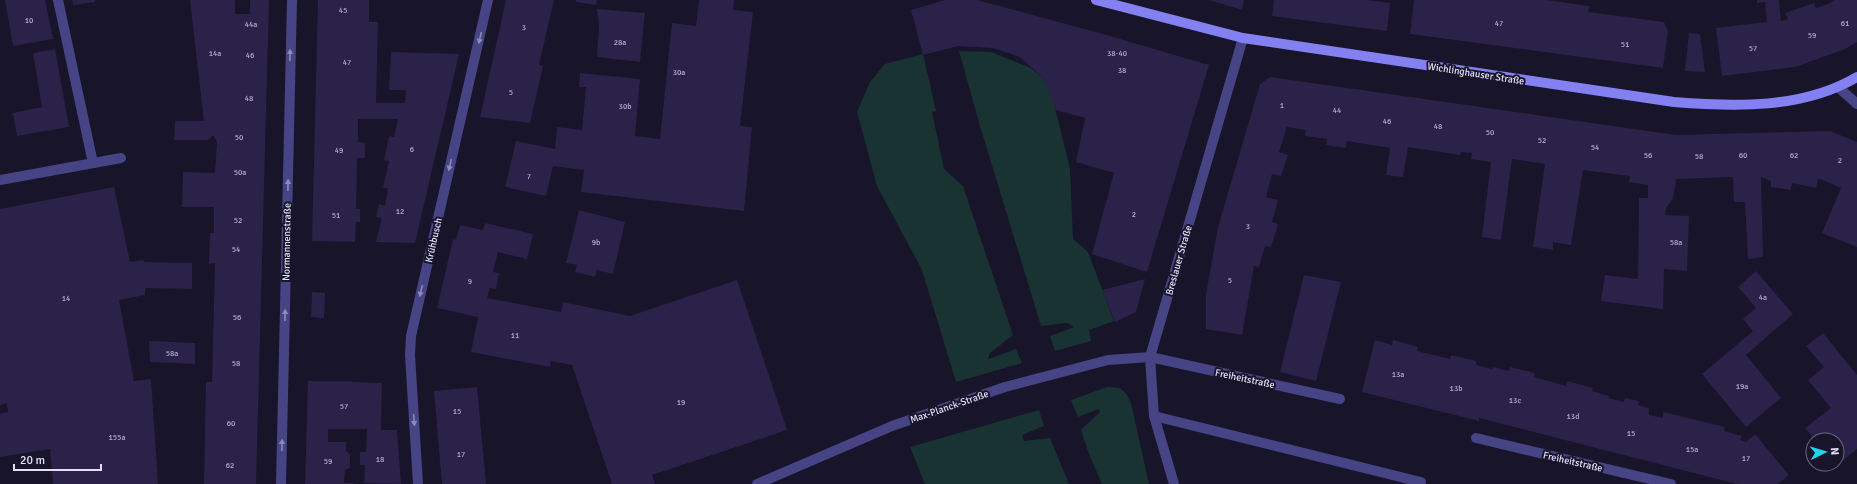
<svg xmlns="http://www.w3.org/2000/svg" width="1857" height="484" viewBox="0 0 1857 484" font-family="Signika,sans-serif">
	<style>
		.green { fill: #183332 }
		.building { fill: #2a2249 }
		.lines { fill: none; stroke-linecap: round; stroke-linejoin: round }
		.lane { stroke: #464484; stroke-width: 10 }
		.street { stroke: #464484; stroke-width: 10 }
		.secondary { stroke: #8381f2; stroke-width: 10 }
		.oneway { fill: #8d8aba }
		.labels { text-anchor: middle; stroke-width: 4; stroke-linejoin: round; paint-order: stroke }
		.number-label { font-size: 8px; fill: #b5b0cf }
		.street-label { font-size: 10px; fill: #e3e0fc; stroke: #18142a }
	</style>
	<rect width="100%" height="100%" fill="#18142a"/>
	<g class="green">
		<path d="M959,51l32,1 40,16 13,11 9,20 17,70 3,70 15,13 26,69 -25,9 2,11 -36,10 -5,-15 24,-9 -7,-4 -26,3 -61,-200z"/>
		<path d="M923,54l13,57 -4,1 12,57 19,17 50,149 -23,18 -2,6 28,-10 6,14 -66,19 -34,-112 -45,-84 -20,-74 13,-30 15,-18z"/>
		<path d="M1107,387c16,0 18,3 24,16l18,81h-47l-13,-30 -8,-24 19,-18 -1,-3 -21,8 -7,-17z"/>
		<path d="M1039,410l5,16 -22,9 2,6 26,-3 19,46h-144l-15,-37z"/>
	</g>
	<g class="building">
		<path d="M5,0h40l8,39 -40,7z"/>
		<path d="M72,0h23v2l-22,3z"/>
		<path d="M190,0h45v14h15v-14h19l-13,484h-52l2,-102h6l3,-119 -6,1 1,-31h4v-26h-32l1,-35 32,1 2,-31 -4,-7 -5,5h-34l1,-19h29z"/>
		<path d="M318,0h51v22h9l-2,81h29l1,-13h-17l2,-38 68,2 -44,189 -39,-1 6,-24 -6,-1 3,-13 6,2 3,-18h-5l6,-27 -5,-1 5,-24 5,1 4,-18h-40v23l7,1v15h-8l-1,51h4v13h-4l-1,20 -43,-1z"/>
		<path d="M506,0h48l-15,65 4,1 -13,57 -50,-6z"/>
		<path d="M576,0h21l-1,5 -20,-3z"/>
		<path d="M699,0h35l-1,10 20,2 -13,114 12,1 -8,84 -163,-19 3,-22 -31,-4 -7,30 -41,-9 11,-46 39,8 2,-22 25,3 4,-43h-7l1,-14 60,6 -5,57 25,3 12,-116 24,3z"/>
		<path d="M945,0h32l126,34 106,31 -62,207 -55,-18 22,-81 -38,-11 9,-44 -29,-8 -12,-31 -24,-22 -27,-9 -35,-2 -35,9 -12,-45z"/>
		<path d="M1209,0h35l-2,10z"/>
		<path d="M1274,0h93l23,3 -3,28 -115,-15z"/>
		<path d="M1414,0h133l42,6 -1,6 76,10 4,9 -5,37 -253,-34z"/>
		<path d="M1757,0h22l2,21 7,-2 -3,-6 29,-10 2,5 10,-3 8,-5h23v42l-12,7 -50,18 -73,9 -6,-48 51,-6 -2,-20 -8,1z"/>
		<path d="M597,9l48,4 -5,49 -43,-5 2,-31z"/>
		<path d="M1689,33l11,1 5,38 -20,-1z"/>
		<path d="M55,49l14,78 -52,9 -4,-23 29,-6 -9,-54z"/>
		<path d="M1270,77l406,58 154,-4 27,11v105l-35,-14 19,-45 -23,-10 -2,10 -24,-5 -1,7 -20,-3v-6l-10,-4 2,80 -15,2 -3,-57h-11l-1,-25 -57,2 -3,20 -7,9 -1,7 24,1 -2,55 -23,-2 -1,40 -62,-8 4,-26 33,4 1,-81h9v-13l-19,-3 1,-6 -47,-6 -12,75 -18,-3v8l-20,-3 12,-83 -33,-5 -11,81 -19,-3 9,-75 -20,-3 1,-6 -11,-1 -1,3 -52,-8 -5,30 -17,-2 4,-27 -43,-7 -1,7 -20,-3 1,-6 -22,-3 1,-6 -19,-3 -8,25 9,3 -7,21 -9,-2 -6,23 12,3 -6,22 6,2 -7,23 -6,-1 -6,21 -5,-1 -12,69 -36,-6v-35l12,-67 42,-143z"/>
		<path d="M114,187l16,75 13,-2 1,2 48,1v26l-47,-1v7l-26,5 15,81 17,-2 7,105h-105l-3,-35 -50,8v-43l8,-2 -1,-9 -7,2v-196z"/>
		<path d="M579,210l46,12 -12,52 -16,-4 -2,7 -20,-5 2,-7 -11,-2z"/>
		<path d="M485,223l48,11 -6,25 -29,-7 -5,20 6,1 -3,16 -6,-1 -3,10 74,14 2,-10 67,14 107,-36 50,150 -135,45 3,9h-43l-40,-119 -21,-4 -1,6 -79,-15 7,-35 -41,-9 16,-69 3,1 4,-15 23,5z"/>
		<path d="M1756,271l37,43 -47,41 35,43 -35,29 -44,-53 51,-43 -10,-12 13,-11 -18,-21z"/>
		<path d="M1304,275l37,7 -25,99 -36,-9z"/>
		<path d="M1145,279l-9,33 -21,10 -13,-32z"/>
		<path d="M312,292l13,1 -1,25 -13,-1z"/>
		<path d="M1823,333l34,42v74l-21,17 -2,-2h3v-24h-22l-10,-12 26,-20 -23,-28 16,-13 -18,-21z"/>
		<path d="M1375,340l17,5 1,-5 25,7 -1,4 33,8 1,-4 25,6v4l16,4 1,-2 16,4 1,-4 25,6 -1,4 32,9 1,-5 26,7 -1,3 17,5 -1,2 16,4 1,-4 14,3 -1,4 11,3v7l14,3v-6l62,15 -1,4 18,5 -2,4 6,2 9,-8 34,41 -11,9h-41l-258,-66v3l-117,-29z"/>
		<path d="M149,341l46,2v21l-45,-2z"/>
		<path d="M308,381h44v1l30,1 -1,47h16l4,54 -37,-1 1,-18h-5v-13h6l1,-23h-39v13h18v9l2,1 2,3v13l-5,2 -1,13h9v1h-48z"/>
		<path d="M477,387l9,97h-44l-8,-93z"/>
	</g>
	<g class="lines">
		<g class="lane">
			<path d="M58,0l35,163"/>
			<path d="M0,180l121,-22"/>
			<path d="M1154,416l267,66"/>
		</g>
		<g class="street">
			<path d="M1839,88l18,16"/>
			<path d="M1476,438l195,46"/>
			<path d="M281,484l11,-484"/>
			<path d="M418,484l-8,-129 1,-19 77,-336"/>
			<path d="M757,484l135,-58 113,-39 103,-27 42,-3 190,42"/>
			<path d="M1174,484l-20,-68 -4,-59 93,-319"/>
		</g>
		<path class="secondary" d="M1096,0l147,38 431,64c61,5 129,7 183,-25"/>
	</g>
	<defs><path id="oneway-solid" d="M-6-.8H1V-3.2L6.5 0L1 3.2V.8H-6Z"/></defs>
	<g class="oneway">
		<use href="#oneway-solid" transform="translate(480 38) rotate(103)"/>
		<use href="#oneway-solid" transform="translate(290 55) rotate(-89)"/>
		<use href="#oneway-solid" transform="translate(450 165) rotate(103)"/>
		<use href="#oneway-solid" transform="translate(288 185) rotate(-89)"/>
		<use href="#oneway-solid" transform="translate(421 291) rotate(103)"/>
		<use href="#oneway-solid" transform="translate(285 315) rotate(-89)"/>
		<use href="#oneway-solid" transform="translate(414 420) rotate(86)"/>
		<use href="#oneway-solid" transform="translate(282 445) rotate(-89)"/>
	</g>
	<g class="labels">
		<g class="number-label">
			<text x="343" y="13">45</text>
			<text x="29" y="23">10</text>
			<text x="1499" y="26">47</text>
			<text x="1845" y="26">61</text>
			<text x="251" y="27">44a</text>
			<text x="524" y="30">3</text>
			<text x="1812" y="38">59</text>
			<text x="620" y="45">28a</text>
			<text x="1625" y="47">51</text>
			<text x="1753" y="51">57</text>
			<text x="215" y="56">14a</text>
			<text x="1117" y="56">38-40</text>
			<text x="250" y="58">46</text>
			<text x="347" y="65">47</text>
			<text x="1122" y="73">38</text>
			<text x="679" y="75">30a</text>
			<text x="511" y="95">5</text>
			<text x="249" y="101">48</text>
			<text x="1282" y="108">1</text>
			<text x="625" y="109">30b</text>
			<text x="1337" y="113">44</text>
			<text x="1387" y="124">46</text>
			<text x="1438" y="129">48</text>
			<text x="1490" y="135">50</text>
			<text x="239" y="140">50</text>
			<text x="1542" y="143">52</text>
			<text x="1595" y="150">54</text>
			<text x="412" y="152">6</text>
			<text x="339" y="153">49</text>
			<text x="1648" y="158">56</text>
			<text x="1743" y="158">60</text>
			<text x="1794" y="158">62</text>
			<text x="1699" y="159">58</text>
			<text x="1840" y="163">2</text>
			<text x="240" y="175">50a</text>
			<text x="529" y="179">7</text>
			<text x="400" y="214">12</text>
			<text x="1134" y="217">2</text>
			<text x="336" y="218">51</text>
			<text x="238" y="223">52</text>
			<text x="1248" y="229">3</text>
			<text x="596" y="245">9b</text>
			<text x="1676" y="245">58a</text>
			<text x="236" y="252">54</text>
			<text x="1230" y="283">5</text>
			<text x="470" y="284">9</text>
			<text x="1763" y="300">4a</text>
			<text x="66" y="301">14</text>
			<text x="237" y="320">56</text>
			<text x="515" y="338">11</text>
			<text x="172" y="356">58a</text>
			<text x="236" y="366">58</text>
			<text x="1398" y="377">13a</text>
			<text x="1742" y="389">19a</text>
			<text x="1456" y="391">13b</text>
			<text x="1515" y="403">13c</text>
			<text x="681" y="405">19</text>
			<text x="344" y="409">57</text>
			<text x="457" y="414">15</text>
			<text x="1573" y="419">13d</text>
			<text x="231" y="426">60</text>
			<text x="1631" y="436">15</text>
			<text x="117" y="440">155a</text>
			<text x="1692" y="452">15a</text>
			<text x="461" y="457">17</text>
			<text x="1746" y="461">17</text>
			<text x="380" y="462">18</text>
			<text x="328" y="464">59</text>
			<text x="230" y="468">62</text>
		</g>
		<g class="street-label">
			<text transform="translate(1476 73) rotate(9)" y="4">Wichlinghauser Straße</text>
			<text transform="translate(433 240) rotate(-77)" y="4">Krühbusch</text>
			<text transform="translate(286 242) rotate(-89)" y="4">Normannenstraße</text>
			<text transform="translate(1178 260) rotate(-74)" y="4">Breslauer Straße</text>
			<text transform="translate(1245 378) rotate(12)" y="4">Freiheitstraße</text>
			<text transform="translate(949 406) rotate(-19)" y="4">Max-Planck-Straße</text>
			<text transform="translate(1573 461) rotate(13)" y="4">Freiheitstraße</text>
		</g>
	</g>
	<g transform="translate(1825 452) rotate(85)"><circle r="19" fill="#18142a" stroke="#69667e"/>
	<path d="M0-3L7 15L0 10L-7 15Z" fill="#20d4e7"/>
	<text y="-6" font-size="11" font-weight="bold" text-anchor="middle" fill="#e3e0fc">N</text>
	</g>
	<path d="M14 464v6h87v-6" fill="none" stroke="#e3e0fc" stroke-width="2"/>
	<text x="20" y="464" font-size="12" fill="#e3e0fc" stroke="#18142a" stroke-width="3" paint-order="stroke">20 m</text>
</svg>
